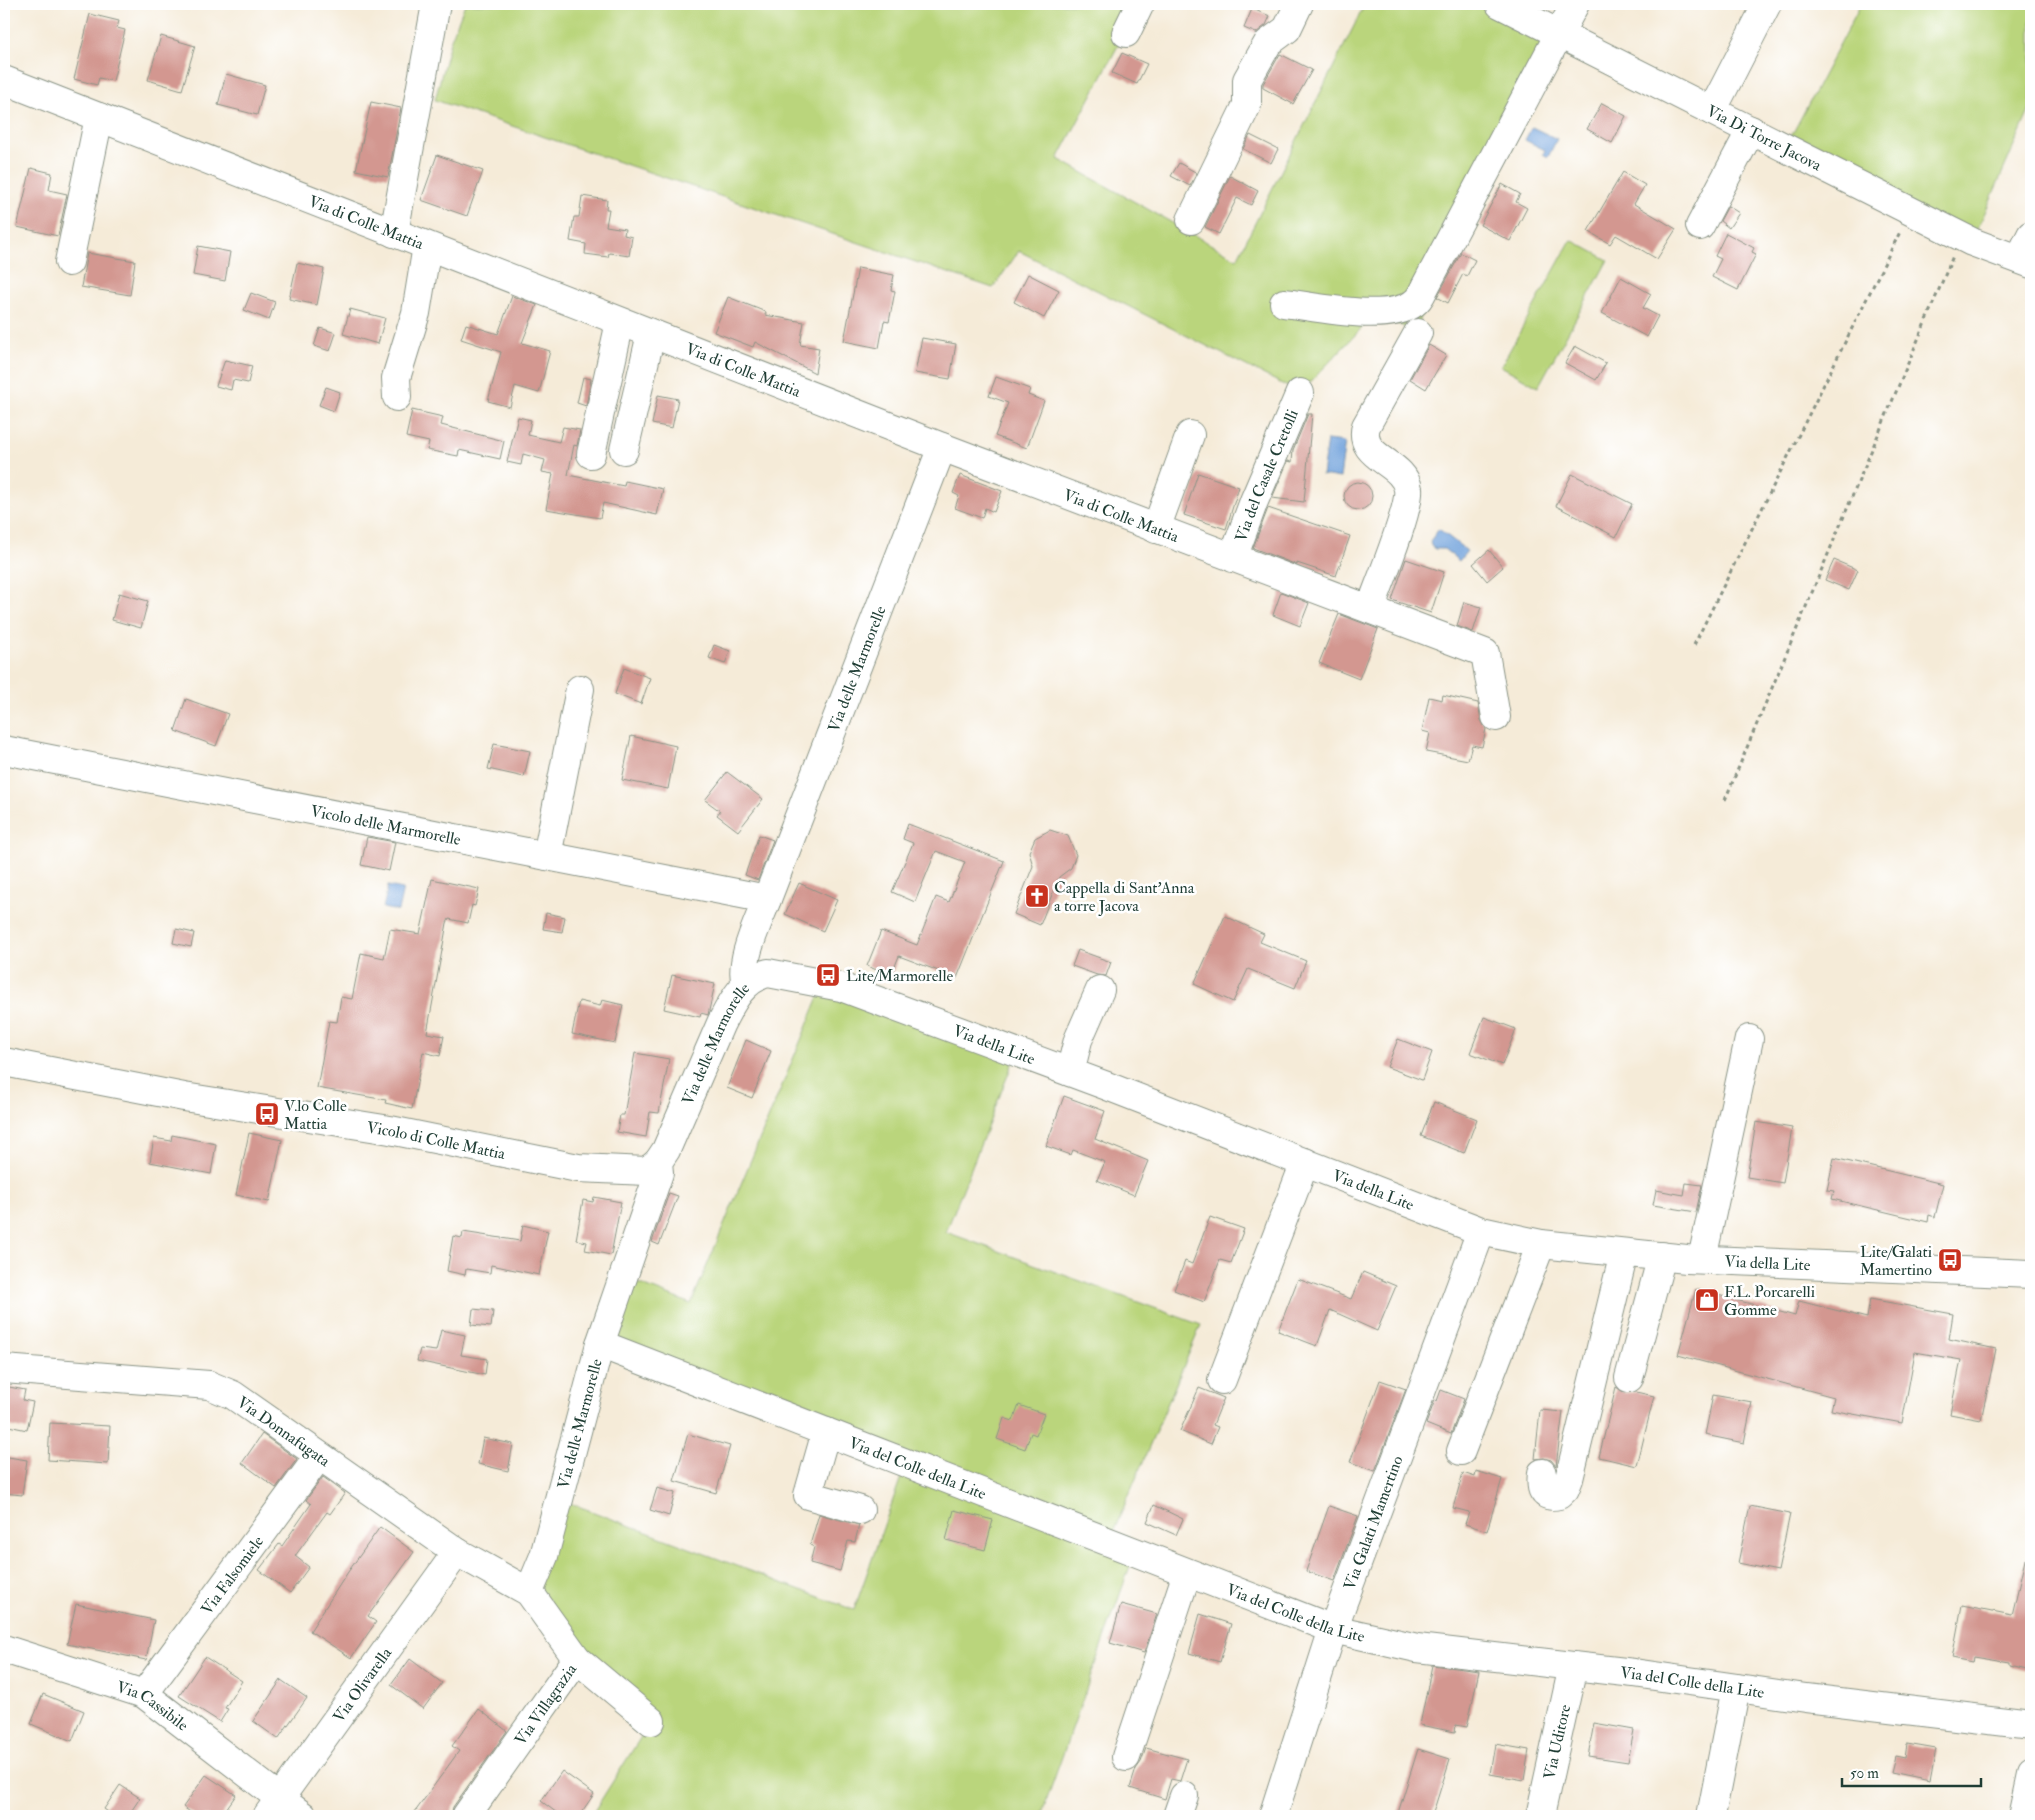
<svg xmlns="http://www.w3.org/2000/svg" width="2035" height="1820" viewBox="0 0 2035 1820" font-family="'IM FELL Double Pica',serif">
	<style>
		.green { fill: #bad57b; stroke: #6c8958 }
		.water { fill: #70a1db; stroke: #486f88 }
		.building { fill: #d39790 }
		.lines { fill: none; stroke-linecap: round; stroke-linejoin: round }
		.minor-casing { stroke: #8a9486; stroke-width: 30 }
		.path { stroke: #8a9486; stroke-width: 3; stroke-dasharray: 4 4; stroke-linecap: butt }
		.minor { stroke: #fff; stroke-width: 28 }
		.labels { text-anchor: middle; stroke-width: 5; stroke-linejoin: round; paint-order: stroke }
		.street-label { font-size: 16px; fill: #1f3d34; stroke: #fff }
		.poi-label { font-size: 16px; fill: #1f3d34; stroke: #fff; text-anchor: start }
	</style>
	<rect width="100%" height="100%" fill="#fff"/>
	<filter id="ink" filterUnits="userSpaceOnUse"><feTurbulence type="fractalNoise" baseFrequency=".02" numOctaves="2"/><feDisplacementMap in="SourceGraphic" scale="10" xChannelSelector="R" yChannelSelector="G"/><feConvolveMatrix kernelMatrix="1 2 1 2 8 2 1 2 1" color-interpolation-filters="sRGB"/></filter>
	<filter id="wash" filterUnits="userSpaceOnUse"><feTurbulence type="fractalNoise" baseFrequency=".0096" numOctaves="4" result="noise"/><feDisplacementMap in="SourceGraphic" scale="20" xChannelSelector="R" yChannelSelector="G"/><feGaussianBlur stdDeviation="1.12" result="paint"/><feColorMatrix in="noise" values="0 0 0 0 0 0 0 0 0 0 0 0 0 0 0 0 0 1.4 0 .05"/><feComposite in="paint" operator="in"/></filter>
	<g filter="url(#wash)">
		<rect width="100%" height="100%" fill="#f5ebd8"/>
		<g class="green">
			<path d="M465,4h675l-82,155 179,100 128,-255h135l60,30 -135,253 -7,46 -43,-19 -75,79 -281,-142 -26,37 -558,-188 15,-58z"/>
			<path d="M1861,4h170v103l-59,135 -187,-94z"/>
			<path d="M1571,240l37,20 -70,127 -37,-21z"/>
			<path d="M828,975l189,77 -71,180 255,93 -92,217 26,10 -94,264h-450l60,-95 -122,-129 30,-93 295,111 52,-147 -306,-119 22,-67 69,27z"/>
		</g>
		<g class="water">
			<path d="M1532,127l25,12 -9,18 -5,-3 2,-4 -20,-10z"/>
			<path d="M1327,440l18,2 -5,36 -18,-3z"/>
			<path d="M1439,529l28,22 -8,10 -15,-12h-9l-4,-3 -1,-5z"/>
			<path d="M388,886l15,3 -5,22 -15,-3z"/>
		</g>
		<g id="blocks">
			<g class="building">
				<path d="M1252,9l18,7 -4,9 -10,8 -12,-5z"/>
				<path d="M90,14l29,7 -2,7 8,2 -12,51 -14,-3 -2,7 -23,-6z"/>
				<path d="M161,36l34,10 -13,44 -34,-10z"/>
				<path d="M1122,53l25,11 -10,20 -25,-11z"/>
				<path d="M1280,54l32,16 -19,34 -30,-16v-4z"/>
				<path d="M226,74l39,11 -8,30 -39,-10z"/>
				<path d="M371,102l30,6 -13,69 -32,-7z"/>
				<path d="M1602,103l24,13 -14,27 -25,-14z"/>
				<path d="M1250,135l28,14 -7,14 -28,-14z"/>
				<path d="M437,155l46,16 -16,45 -46,-16z"/>
				<path d="M1179,163l18,10 -7,13 -19,-10z"/>
				<path d="M31,168l21,5 -3,17 18,4 -9,42 -41,-9z"/>
				<path d="M1623,172l22,13 -11,19 42,25 -19,30 -41,-24 -6,9 -22,-13z"/>
				<path d="M1230,176l28,15 -7,14 -14,-7 -18,36 -14,-7z"/>
				<path d="M1502,184l18,10 -4,8 11,6 -17,33 -30,-16z"/>
				<path d="M582,196l25,4 -1,9h3l-3,17 19,3 -1,6 8,2 -3,19 -20,-3 -1,4 -23,-3 1,-10 -16,-3 4,-24h5z"/>
				<path d="M1728,206l11,7 -10,15 -9,-7z"/>
				<path d="M1726,233l28,15 -2,4 4,2 -18,36 -26,-13 9,-18 -6,-3z"/>
				<path d="M198,246l32,6 -5,29 -32,-6z"/>
				<path d="M87,253l48,8 -5,34 -49,-8z"/>
				<path d="M1461,253l14,7 -8,16 -4,-2 -15,29 -11,-6z"/>
				<path d="M297,263l27,6 -7,36 -28,-6z"/>
				<path d="M858,268l36,7 -3,15 4,1 -6,31 -5,-1 -5,27 -35,-7z"/>
				<path d="M1028,274l31,16 -15,28 -30,-16z"/>
				<path d="M1621,277l30,17 -8,14 15,8 -11,21 -45,-24z"/>
				<path d="M251,293l24,9 -6,18 -25,-10z"/>
				<path d="M512,296l25,9 -15,38 28,8 -11,42 -24,-7 -5,21 -22,-6 13,-49 -40,-13 5,-15 32,10z"/>
				<path d="M728,297l38,15 -1,3 39,7 -4,23 19,3 -4,25 -60,-31 -2,5 -39,-15z"/>
				<path d="M350,309l35,9 -7,26 -35,-10z"/>
				<path d="M320,328l16,5 -6,18 -16,-5z"/>
				<path d="M922,338l34,6 -6,35 -35,-6z"/>
				<path d="M1429,345l17,10 -20,34 -16,-10z"/>
				<path d="M1575,346l31,17 -10,17 -31,-17z"/>
				<path d="M225,360l27,6 -4,17 -15,-3 -2,10 -15,-4z"/>
				<path d="M583,377l8,2 -5,27 -9,-3z"/>
				<path d="M996,377l34,12 -2,6 16,6 -17,47 -32,-12 13,-33 -19,-7z"/>
				<path d="M326,387l14,5 -6,19 -15,-6z"/>
				<path d="M658,395l20,4 -6,29 -20,-4z"/>
				<path d="M412,410l31,7 -2,8 63,16 -4,18 -41,-9 -1,6 -31,-6 2,-8 -23,-5z"/>
				<path d="M1308,414h4l-8,88 -32,-4 16,-37 4,1 1,-12z"/>
				<path d="M518,417l13,3 -3,15 31,7 4,-15 17,3 -3,16 -3,-1 -6,30 56,11 1,-5 38,8 -6,26 -54,-12 -3,15 -54,-9 7,-35 -11,-2 3,-12 -22,-6 -2,11 -14,-3z"/>
				<path d="M1198,473l41,14 -13,42 -42,-14z"/>
				<path d="M1572,474l60,30 -16,33 -60,-31z"/>
				<path d="M960,475l42,16 -8,21 -9,-4 -3,10 -27,-10 4,-12 -6,-3z"/>
				<circle cx="1358" cy="496" r="14"/>
				<path d="M1268,508l82,28 -14,40 -39,-13v2l-44,-17z"/>
				<path d="M1489,550l14,17 -16,14 -14,-17z"/>
				<path d="M1406,559l38,13 -13,41 -39,-13z"/>
				<path d="M1834,560l24,10 -9,20 -24,-10z"/>
				<path d="M1281,592l28,11 -9,23 -27,-11z"/>
				<path d="M119,593l29,8 -7,27 -29,-8z"/>
				<path d="M1464,602l17,5 -8,25 -16,-6z"/>
				<path d="M1339,614l39,15 -19,50 -40,-16z"/>
				<path d="M714,645l16,6 -5,13 -16,-6z"/>
				<path d="M624,668l26,10 -9,26 -26,-10z"/>
				<path d="M1443,695l35,8 3,17 5,9 -4,18 -10,-2 -4,15 -42,-8 4,-19 -8,-2 7,-34 13,3z"/>
				<path d="M186,699l42,15 -12,32 -41,-15z"/>
				<path d="M631,736l45,10 -8,43 -46,-9z"/>
				<path d="M494,744l36,7 -6,26 -36,-8z"/>
				<path d="M727,772l36,27 -25,32 -21,-16 3,-4 -15,-11z"/>
				<path d="M908,824l96,37 -47,117 -58,-22 -8,20 -24,-10 14,-35 36,14 19,-48 13,5 16,-40 -29,-11 -21,51 -23,-10 21,-49 -10,-4z"/>
				<path d="M1050,830l18,6 8,19 -5,13 -12,9 -19,48 -26,-11 19,-48 -4,-14 6,-14z"/>
				<path d="M759,835l14,5 -15,40 -13,-5z"/>
				<path d="M367,837l28,5 -6,29 -28,-6z"/>
				<path d="M432,879l47,10 -4,17 -3,-1 -4,18 -19,-4 -2,4 -20,110 17,3 -4,20 -17,-4 -11,57 -27,-6 1,-3 -69,-12 12,-67 8,1 4,-25 11,2 9,-46 23,5 6,-29 30,5z"/>
				<path d="M799,883l38,17 -14,31 -38,-17z"/>
				<path d="M546,913l19,4 -3,15 -19,-3z"/>
				<path d="M1225,916l39,18 -4,8 46,19 -11,27 -47,-19 -15,33 -39,-18z"/>
				<path d="M176,929l18,4 -3,14 -18,-4z"/>
				<path d="M1078,950l33,12 -5,14 -9,-1 -25,-9z"/>
				<path d="M672,975l43,9 -7,31 -7,-2 -1,4 -36,-8z"/>
				<path d="M602,1000l21,5 -8,38 -43,-9 7,-33 21,5z"/>
				<path d="M1484,1017l32,12 -14,36 -32,-12z"/>
				<path d="M1398,1039l34,13 -10,28 -35,-13z"/>
				<path d="M746,1040l25,11 -19,47 -25,-10z"/>
				<path d="M635,1053l34,6 -10,54 -9,-1 -4,25 -29,-5 3,-17h4z"/>
				<path d="M1064,1096l41,15 -10,28 53,22 -14,34 -37,-15 8,-18 -32,-12 -2,5 -25,-9z"/>
				<path d="M1434,1102l43,17 -13,34 -43,-17z"/>
				<path d="M1756,1122l36,6 -9,55 -36,-6z"/>
				<path d="M249,1133l33,7 -13,62 -33,-7z"/>
				<path d="M172,1135l44,9 -5,30 -61,-12 4,-24 17,3z"/>
				<path d="M1834,1158l109,26 -8,33 -6,-2 -1,7 -96,-23 2,-8 -7,-1z"/>
				<path d="M1686,1183l16,2 -6,27 -43,-7 3,-15 28,5z"/>
				<path d="M669,1193l9,3 -19,49 -7,-3z"/>
				<path d="M594,1197l27,5 -10,53 -26,-5 2,-8 -11,-2 7,-40 10,2z"/>
				<path d="M1210,1217l34,12 -13,34 -11,-3 -16,42 -30,-12 11,-29 7,3z"/>
				<path d="M523,1225l25,6 -9,44 -48,-10 -1,8 -24,-4 -1,6 -18,-4 6,-35 9,2 1,-6 57,9z"/>
				<path d="M1363,1272l33,14 -19,45 -47,-21 -13,36 -39,-15 20,-52 53,20z"/>
				<path d="M1696,1289l99,27 4,-15 68,17 3,-19 83,15 -4,25 47,10 -15,71 -31,-6 11,-54 -46,-8 -13,71 -71,-13 3,-13 -156,-42z"/>
				<path d="M473,1309l20,2 -2,16 -20,-2z"/>
				<path d="M441,1330l24,5 -4,20 26,4 -2,16 -68,-14 3,-12 16,2z"/>
				<path d="M1380,1380l26,9 -31,82 -25,-9z"/>
				<path d="M4,1386l21,4 -2,10 10,2 -6,28 -23,-5z"/>
				<path d="M1616,1387l9,6 11,-1 18,4 -17,70 -38,-9z"/>
				<path d="M1199,1388l25,10 -11,27 5,2 -7,17 -31,-13z"/>
				<path d="M1441,1390l23,9 -13,35 -25,-10 9,-24 2,1z"/>
				<path d="M1713,1395l39,7 -8,41 -39,-8z"/>
				<path d="M1019,1405l25,9 -8,21 -5,-2 -6,16 -28,-10 7,-21 9,3z"/>
				<path d="M1540,1410l23,2 -7,54 -5,-6 -7,-2 -9,1z"/>
				<path d="M50,1423l60,3 -2,38 -60,-4z"/>
				<path d="M262,1434l35,25 -21,29 -34,-25z"/>
				<path d="M688,1434l42,12 -14,47 -42,-12z"/>
				<path d="M483,1438l30,6 -5,27 -30,-7z"/>
				<path d="M8,1457l19,3 -5,35 -18,-2v-31h3z"/>
				<path d="M1476,1471l26,8 -15,52 -22,-7 4,-12 -16,-4 10,-35 12,4z"/>
				<path d="M323,1477l22,16 -15,21 -3,-2 -32,44 14,11 -19,26 -31,-23 20,-26 3,2 29,-42 -5,-4z"/>
				<path d="M657,1488l18,5 -6,23 -19,-6z"/>
				<path d="M1154,1505l29,14 -7,16 -29,-13z"/>
				<path d="M1329,1506l29,10 -24,65 -28,-10z"/>
				<path d="M1750,1506l40,8 -12,57 -40,-8z"/>
				<path d="M954,1510l39,10 -8,30 -39,-10z"/>
				<path d="M819,1514l40,11 -4,17 -7,-1 -8,30 -30,-8 4,-16 -4,-2z"/>
				<path d="M380,1527l34,25 -46,64 8,6 -25,36 -41,-27 38,-59z"/>
				<path d="M2025,1560h6v111l-21,-5v-4l-37,-6 -1,6 -20,-4 10,-53 50,10z"/>
				<path d="M76,1604l78,16 -8,40 -79,-16z"/>
				<path d="M1121,1604l36,10 -13,39 -34,-10z"/>
				<path d="M1200,1614l31,10 -11,38 -31,-9z"/>
				<path d="M205,1657l37,24 -17,27 3,1 -8,13 -41,-26z"/>
				<path d="M410,1659l32,24 -19,26 -32,-24z"/>
				<path d="M1432,1665l47,6 -12,56 -11,-2 -1,7 -35,-7z"/>
				<path d="M281,1680l26,18 -29,41 -25,-18z"/>
				<path d="M43,1694l41,17 -12,30 -41,-17z"/>
				<path d="M479,1709l28,22 -54,76 -2,9h-39l47,-65 -7,-5z"/>
				<path d="M1594,1723l40,7 -6,32 -40,-6z"/>
				<path d="M1495,1744l34,6 -5,30 -34,-6z"/>
				<path d="M1907,1744l29,5 -6,31 -39,-8 4,-16 10,2z"/>
				<path d="M1146,1748l41,11 -7,22 -9,-2 -6,20 -35,-11 6,-19 5,-7z"/>
				<path d="M1418,1749l32,10 -18,57h-22l-12,-3z"/>
				<path d="M562,1771l32,23 -15,22h-18l-20,-15z"/>
				<path d="M206,1775l30,20 -15,21h-25l-13,-9z"/>
				<path d="M120,1785l20,13 -12,18h-14l-10,-7z"/>
			</g>
		</g>
	</g>
	<g filter="url(#ink)">
		<use href="#blocks" fill-opacity="0" stroke="#8a9486" stroke-width="1"/>
		<g class="lines">
			<defs>
				<g id="minor">
					<path id="s1" d="M1500,4l472,238 59,22"/>
					<path d="M1126,33l14,-29"/>
					<path id="s2" d="M4,80l938,367 543,206 11,64"/>
					<path d="M1712,111l55,-107"/>
					<path d="M1191,220l56,-115v-25l21,-37 19,-14 12,-25"/>
					<path d="M1700,226l51,-96"/>
					<path d="M394,233l42,-229"/>
					<path d="M2019,259l12,-24"/>
					<path d="M69,262l30,-145"/>
					<path d="M1284,303c33,4 104,20 130,0 6,-4 8,-10 11,-16l150,-283"/>
					<path d="M397,397l-1,-19 20,-65 11,-67"/>
					<path d="M624,450l27,-116"/>
					<path d="M591,454l29,-132"/>
					<path d="M1156,529l34,-94"/>
					<path id="s3" d="M1233,558l21,-57 46,-108"/>
					<path d="M1370,609c8,-22 41,-102 38,-120 -4,-28 -51,-30 -42,-63l52,-93"/>
					<path id="s4" d="M4,750l763,149"/>
					<path d="M547,856l33,-167"/>
					<path id="s5" d="M746,984c-8,-22 13,-63 21,-85l175,-452"/>
					<path id="s6" d="M4,1062l180,35 206,33 188,38 69,3 11,-9"/>
					<path d="M1070,1072l8,-32 22,-50"/>
					<path d="M1702,1259l47,-220"/>
					<path id="s7" d="M600,1344l733,285 84,19 217,25 172,25 225,27"/>
					<path id="s8" d="M4,1369l205,16 24,10 224,157 72,40 48,67 -111,157"/>
					<path d="M1629,1378l33,-122"/>
					<path d="M1222,1380l83,-218"/>
					<path d="M826,1432l-18,63 52,15"/>
					<path d="M1461,1451l80,-207"/>
					<path d="M1542,1473c-2,15 0,26 17,22l6,-6 4,-10 55,-226"/>
					<path id="s9" d="M529,1592l15,-36 56,-212 59,-171 -1,-11 8,-12 55,-127c11,-21 22,-44 47,-50l73,14 266,99 374,145 60,13 146,15 344,15"/>
					<path id="s10" d="M4,1649l140,45 159,122"/>
					<path d="M577,1659l74,62"/>
					<path id="s11" d="M144,1694l175,-238"/>
					<path d="M1126,1757l61,-184"/>
					<path id="s12" d="M267,1816l190,-264"/>
					<path d="M1177,1816l7,-20"/>
					<path id="s13" d="M1273,1816l60,-187 148,-398"/>
					<path id="s14" d="M1540,1816l33,-150"/>
					<path d="M1711,1816l25,-128"/>
					<path d="M2022,1816l9,-42"/>
				</g>
			</defs>
			<use href="#minor" class="minor-casing"/>
			<g class="path">
				<path d="M1694,645l207,-415"/>
				<path d="M1725,800l228,-544"/>
			</g>
			<use href="#minor" class="minor"/>
		</g>
	</g>
	<defs>
		<symbol id="church-square" viewBox="-11 -11 22 22"><rect x="-9" y="-9" width="18" height="18" rx="4" fill="#c8321e" stroke="#fff"/><path d="M-1.2-6h2.4v3.5h3.3v2.4h-3.3V6h-2.4V-.1h-3.3v-2.4h3.3Z" fill="#fff"/></symbol>
		<symbol id="bus-square" viewBox="-11 -11 22 22"><rect x="-9" y="-9" width="18" height="18" rx="4" fill="#c8321e" stroke="#fff"/><path d="M-5-6H5V4H4V6H2V4H-2V6H-4V4H-5ZM-3.5-4V0h7V-4ZM-3.5 1.2v1.5H-2V1.2ZM2 1.2v1.5H3.5V1.2Z" fill="#fff"/></symbol>
		<symbol id="shop-square" viewBox="-11 -11 22 22"><rect x="-9" y="-9" width="18" height="18" rx="4" fill="#c8321e" stroke="#fff"/><path d="M-5-2.5h2.3a2.7 3.5 0 0 1 5.4 0H5L5.5 6h-11ZM-1.5-2.5h3a1.5 2.3 0 0 0-3 0Z" fill="#fff"/></symbol>
	</defs>
	<g fill-rule="evenodd">
		<use href="#church-square" x="1023" y="882" width="28" height="28"/>
		<use href="#bus-square" x="814" y="961" width="28" height="28"/>
		<use href="#bus-square" x="253" y="1100" width="28" height="28"/>
		<use href="#bus-square" x="1936" y="1246" width="28" height="28"/>
		<use href="#shop-square" x="1693" y="1286" width="28" height="28"/>
	</g>
	<g class="labels">
		<g class="street-label">
			<text dy="6" stroke="none"><textPath href="#s1" startOffset="296">Via Di Torre Jacova</textPath></text>
			<text dy="6" stroke="none"><textPath href="#s2" startOffset="389">Via di Colle Mattia</textPath></text>
			<text dy="6" stroke="none"><textPath href="#s2" startOffset="794">Via di Colle Mattia</textPath></text>
			<text dy="6" stroke="none"><textPath href="#s3" startOffset="89">Via del Casale Cretolli</textPath></text>
			<text dy="6" stroke="none"><textPath href="#s2" startOffset="1199">Via di Colle Mattia</textPath></text>
			<text dy="6" stroke="none"><textPath href="#s5" startOffset="336">Via delle Marmorelle</textPath></text>
			<text dy="6" stroke="none"><textPath href="#s4" startOffset="389">Vicolo delle Marmorelle</textPath></text>
			<text dy="6" stroke="none"><textPath href="#s9" startOffset="582">Via delle Marmorelle</textPath></text>
			<text dy="6" stroke="none"><textPath href="#s9" startOffset="912">Via della Lite</textPath></text>
			<text dy="6" stroke="none"><textPath href="#s6" startOffset="439">Vicolo di Colle Mattia</textPath></text>
			<text dy="6" stroke="none"><textPath href="#s9" startOffset="1318">Via della Lite</textPath></text>
			<text dy="6" stroke="none"><textPath href="#s9" startOffset="1722">Via della Lite</textPath></text>
			<text dy="6" stroke="none"><textPath href="#s9" startOffset="176">Via delle Marmorelle</textPath></text>
			<text dy="6" stroke="none"><textPath href="#s8" startOffset="294">Via Donnafugata</textPath></text>
			<text dy="6" stroke="none"><textPath href="#s7" startOffset="341">Via del Colle della Lite</textPath></text>
			<text dy="6" stroke="none"><textPath href="#s13" startOffset="310">Via Galati Mamertino</textPath></text>
			<text dy="6" stroke="none"><textPath href="#s11" startOffset="148">Via Falsomiele</textPath></text>
			<text dy="6" stroke="none"><textPath href="#s7" startOffset="746">Via del Colle della Lite</textPath></text>
			<text dy="6" stroke="none"><textPath href="#s7" startOffset="1150">Via del Colle della Lite</textPath></text>
			<text dy="6" stroke="none"><textPath href="#s12" startOffset="162">Via Olivarella</textPath></text>
			<text transform="translate(545 1704) rotate(-55)" y="6">Via Villagrazia</text>
			<text dy="6" stroke="none"><textPath href="#s10" startOffset="160">Via Cassibile</textPath></text>
			<text dy="6" stroke="none"><textPath href="#s14" startOffset="76">Via Uditore</textPath></text>
		</g>
		<g class="poi-label">
			<text x="1054" y="893">Cappella di Sant'Anna<tspan x="1054" dy="18">a torre Jacova</tspan></text>
			<text x="846" y="981">Lite/Marmorelle</text>
			<text x="284" y="1111">V.lo Colle<tspan x="284" dy="18">Mattia</tspan></text>
			<text x="1932" y="1257" text-anchor="end">Lite/Galati<tspan x="1932" dy="18">Mamertino</tspan></text>
			<text x="1724" y="1297">F.L. Porcarelli<tspan x="1724" dy="18">Gomme</tspan></text>
		</g>
	</g>
	<rect width="2035" height="1820" fill="none" stroke="#fff" stroke-width="20"/>
	<path d="M1842 1778v8h139v-8" fill="none" stroke="#1f3d34" stroke-width="2.5"/>
	<text x="1850" y="1778" font-size="15" fill="#1f3d34" stroke="#ffffff" stroke-width="4" paint-order="stroke">50 m</text>
</svg>
